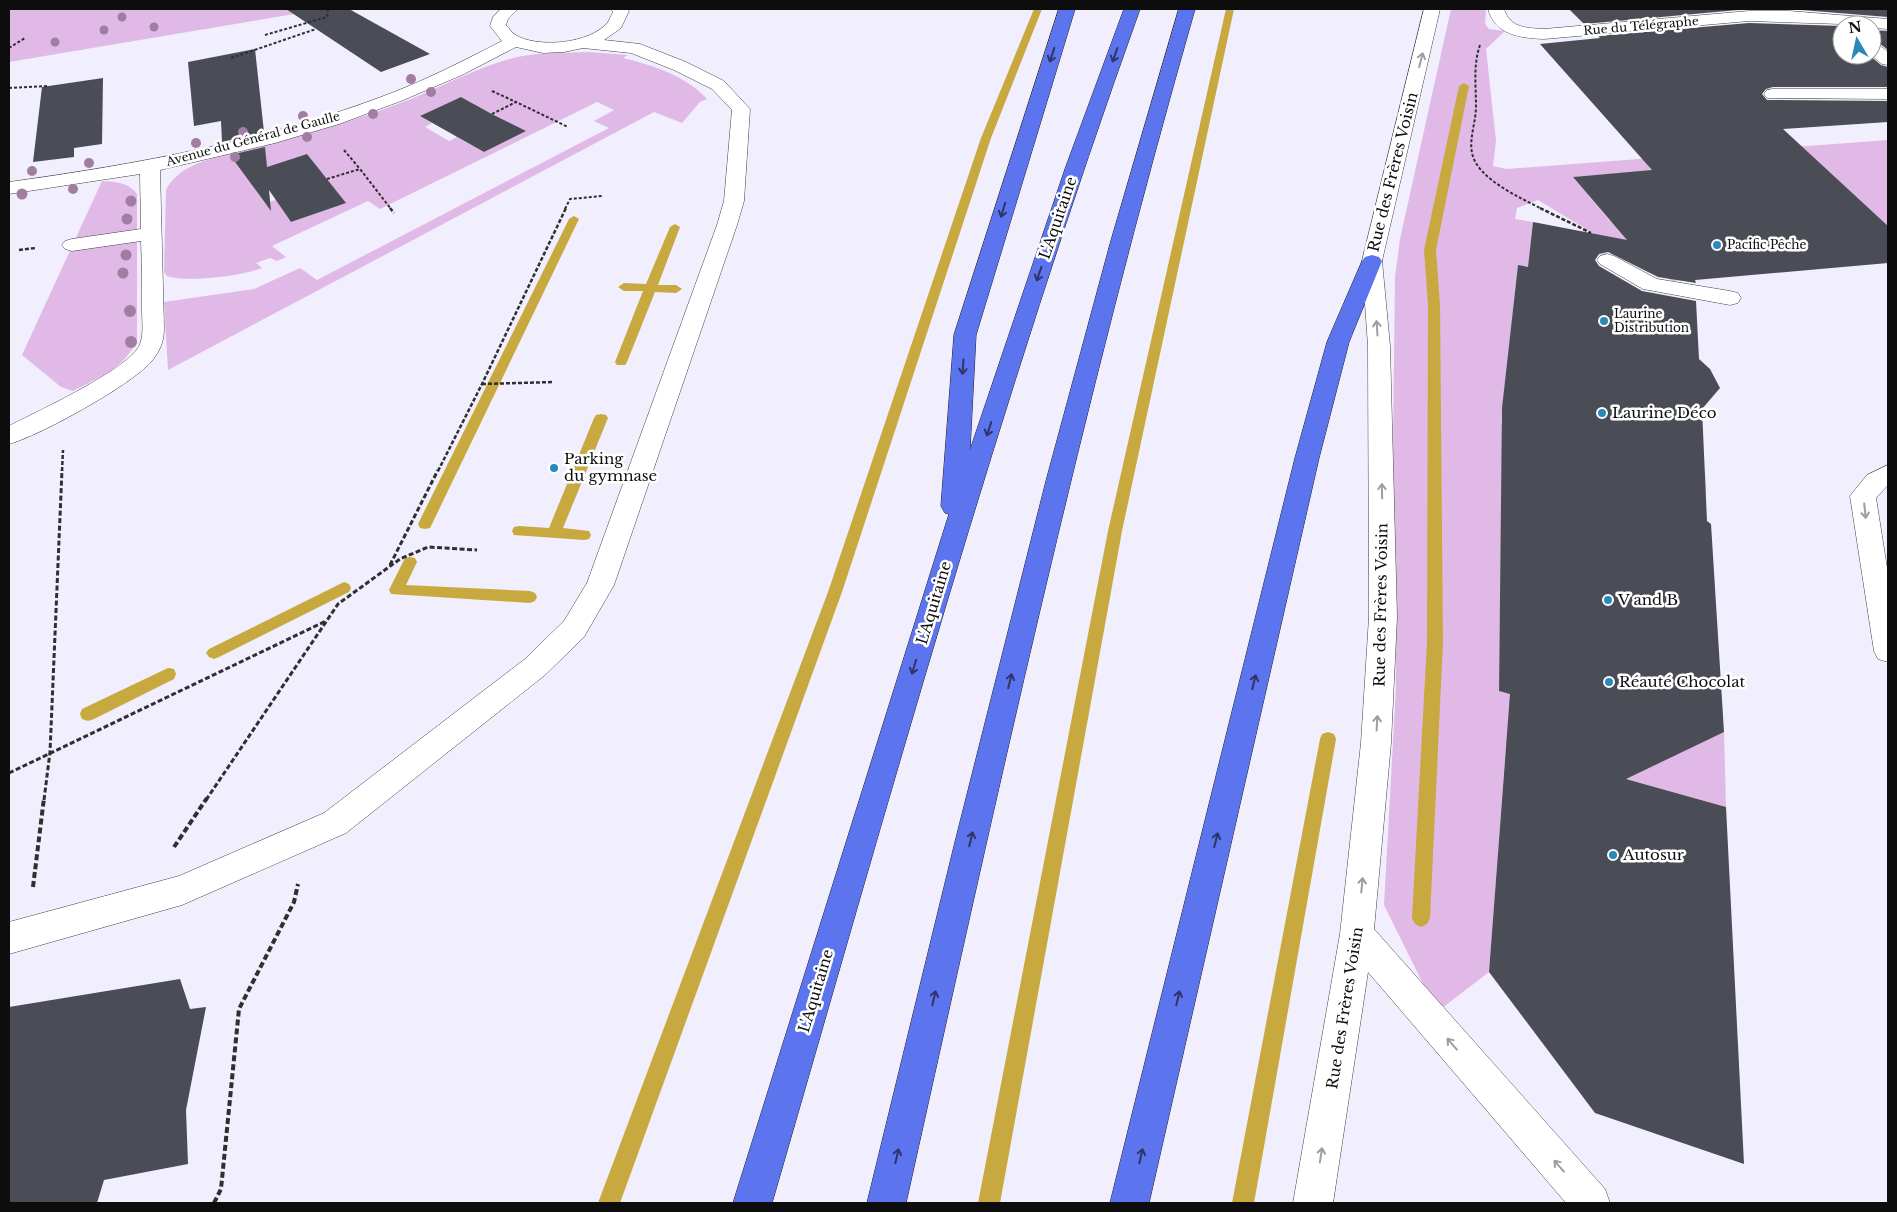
<svg xmlns="http://www.w3.org/2000/svg" width="1897" height="1212" viewBox="0 0 1897 1212" font-family="'Libre Baskerville',serif">
	<style>
		.green { fill: #e1b9e7; fill-rule: evenodd }
		.lines { fill: none; stroke-linecap: round; stroke-linejoin: round }
		.stream { fill: #c8a93f; fill-rule: evenodd }
		.building { fill: #4a4d55 }
		.minor-casing { stroke: #404040; stroke-width: 1 }
		.highway-casing { stroke: #1e1e1e; stroke-width: 1 }
		.path-far3 { stroke: #2f2f2f; stroke-width: 2; stroke-dasharray: 3 2; stroke-linecap: butt }
		.path-far2 { stroke: #2f2f2f; stroke-width: 2.5; stroke-dasharray: 4 2; stroke-linecap: butt }
		.path-far1 { stroke: #2f2f2f; stroke-width: 3; stroke-dasharray: 5 2.5; stroke-linecap: butt }
		.path { stroke: #2f2f2f; stroke-width: 4; stroke-dasharray: 6 3; stroke-linecap: butt }
		.minor { fill: #fff; fill-rule: evenodd }
		.highway { fill: #5c74ee; fill-rule: evenodd }
		.tree { fill: #a27da2 }
		.oneway { stroke: #2d3667 }
		.oneway2 { stroke: #9e9e9e }
		.poi-dot { fill: #2b89b7; stroke: #fff; stroke-width: 2 }
		.labels { text-anchor: middle; stroke-width: 5; stroke-linejoin: round; paint-order: stroke }
		.far-street-label { font-size: 12px; fill: #0d0d0d; stroke: #fff }
		.far-poi-label { font-size: 12px; fill: #0d0d0d; stroke: #fff; text-anchor: start }
		.street-label { font-size: 15px; fill: #0d0d0d; stroke: #fff }
		.poi-label { font-size: 15px; fill: #0d0d0d; stroke: #fff; text-anchor: start }
	</style>
	<rect width="100%" height="100%" fill="#f1eefe"/>
	<g class="green">
		<path d="M9,9h315l-315,53z"/>
		<path d="M1451,9h35l-1,15 4,5 16,2 -19,18 10,92 -3,25 13,3 382,-29v86l-74,-68 -241,19 37,44 95,58 -33,2 -134,-81 -21,8 -2,11 18,3 -5,45 -10,-1 -17,157 204,48 1,23 -204,-34 -3,230 225,42 2,75 -220,-62 -17,227 -52,40 -53,-107 12,-218 -3,-244 2,-166 5,-38z"/>
		<path d="M588,52l40,3 -5,3c30,7 63,18 84,41l-7,3 -18,21 -28,-11 -486,258 -4,-68 90,-13 46,-21 17,12 292,-152 -15,-7 20,-11 -17,-8 -217,107 -12,-8 -96,45 14,11 -9,4 -7,-3 -14,5 6,5c-20,8 -74,15 -95,8l-3,-4 2,-82c12,-24 42,-31 67,-37 60,-15 120,-31 178,-54 35,-14 69,-33 106,-42 23,-5 48,-4 71,-5zM461,97l64,34 -41,21 -27,-15 -8,4 -24,-14 7,-4 -12,-7zM307,154l38,49 -54,19 -15,-22 -11,3 -13,-18 3,-14z"/>
		<path d="M102,181c14,1 26,1 35,13v145c-10,28 -39,39 -64,52l-12,-4 -39,-32z"/>
	</g>
	<g class="lines">
		<g class="stream">
			<path d="M1034,9h8l-51,129 -149,454 -222,611h-22l230,-611 153,-454z"/>
			<path d="M1226,9h8l-112,522 -122,672h-22l130,-672z"/>
			<path d="M1464,83l5,3 -33,164 4,55 3,337 -13,276 -3,6 -6,3 -6,-3 -3,-6 15,-276 1,-337 -4,-55 35,-164z"/>
			<path d="M574,216l5,3 -147,305 -2,4 -5,1 -5,-1 -2,-4 151,-305z"/>
			<path d="M675,224l5,3 -22,58h18l6,4 -6,4 -21,-1 -28,70 -2,3h-8l-2,-3 28,-71h-19l-6,-4 6,-4 22,1 24,-57z"/>
			<path d="M601,414l5,1 2,3 -45,110 26,3 2,4 -2,4 -5,1 -70,-5 -2,-4 2,-4 5,-1 30,2 45,-110 2,-3z"/>
			<path d="M410,557l5,1 2,4 -11,23 124,6 5,2 2,4 -2,4 -5,2 -139,-9 -2,-4 16,-32z"/>
			<path d="M344,582l5,2 2,4 -2,4 -130,65 -5,2 -5,-2 -3,-4 3,-4z"/>
			<path d="M168,668l6,1 2,5 -2,5 -80,40 -6,2 -6,-2 -2,-5 2,-5z"/>
			<path d="M1328,732l6,2 2,5 -82,464h-22l88,-464 2,-5z"/>
		</g>
	</g>
	<g class="building">
		<path d="M286,9h63l81,45 -49,18z"/>
		<path d="M1569,9h319v8l-99,-8h-40l-165,15z"/>
		<path d="M1749,23l93,3v29h27l12,10 7,2v20h-115l-7,2 -4,5 5,6 121,1v21l-105,7 105,97v37l-193,17 1,3 -38,-6 -50,-25 -9,2 -4,6 4,6 43,25 54,10 3,58 11,10 10,19 -18,21 5,112 4,3 13,208 -98,47 100,28 18,357 -149,-51 -106,-141 21,-278 -11,-3 3,-283 16,-143 10,2 5,-45 94,18 -54,-63 79,-7 -112,-126 60,-6 -2,-2z"/>
		<path d="M1872,30l16,1v19l-9,-7 -7,-2z"/>
		<path d="M255,49l9,83 -42,10 -1,-21 -27,5 -6,-64z"/>
		<path d="M103,78l-1,66 -28,4v9l-41,5 9,-75z"/>
		<path d="M461,97l31,17 34,17 -42,21 -64,-36z"/>
		<path d="M265,147l2,20 40,-13 39,49 -55,19 -22,-32 2,21 -41,-56z"/>
		<path d="M180,979l10,30 16,-2 -20,103 2,54 -84,16 -7,23h-88v-196z"/>
	</g>
	<g class="lines">
		<defs>
			<g id="minor">
				<path d="M501,9h17l-10,10 -2,6c3,3 5,7 8,9 22,15 77,10 94,-12 2,-3 3,-7 5,-10l-2,-3h16l2,2 -8,17 -17,12 36,4 46,18 38,19 26,28 -6,92 -7,24 -123,360 -30,52 -39,38 -199,158 -164,72 -173,49v-32l170,-46 145,-63 201,-154 39,-38 23,-38 130,-358 7,-24 8,-91 -20,-21 -38,-19 -43,-17 -48,-5 -19,4 -21,1 -27,-6 -54,28 -61,26 -62,23 -64,19 -115,27 4,158c0,14 -4,23 -13,34 -20,23 -112,74 -142,82v-18c25,-13 123,-58 131,-82 4,-11 2,-23 2,-35 0,-22 0,-45 -1,-68l-69,10 -7,-2 -3,-4 3,-4 7,-2 69,-10 -1,-55 -131,20v-12c129,-18 257,-41 380,-88 39,-15 76,-34 113,-53l-12,-15 3,-9z"/>
				<path d="M1424,9h16l-58,252 8,85 7,271 -6,126 -17,186 231,260 5,14h-44l-198,-231 -35,231h-40l47,-269 21,-191 8,-126 -1,-271 -6,-85z"/>
				<path d="M1488,9h16c6,19 22,19 40,20l205,-18h40l99,8v10l-16,-1v-3l-123,-4 -205,18c-24,-1 -49,-4 -56,-30z"/>
				<path d="M1872,43l6,1 10,8v13l-6,-1 -11,-9z"/>
				<path d="M1773,89h115v10l-121,-1 -3,-4 3,-4z"/>
				<path d="M1607,254l7,2 43,23 73,12 8,2 3,5 -3,5 -8,2 -87,-16 -43,-25 -3,-4 3,-4z"/>
				<path d="M1888,465v20l-12,13 12,76v88l-10,-3 -4,-8 -24,-155 17,-21z"/>
			</g>
			<g id="highway">
				<path d="M1059,9h16l-99,326 -6,115 95,-281 59,-160h16c-141,392 -252,794 -368,1194h-39l216,-689 -4,-1 -4,-7 13,-171z"/>
				<path d="M1179,9h16c-113,394 -200,794 -289,1194h-39l88,-361 91,-361 64,-237z"/>
				<path d="M1372,255l7,2 3,4 -33,81 -30,116 -170,745h-39l185,-745 32,-116 35,-81 3,-4z"/>
			</g>
		</defs>
		<use href="#minor" class="minor-casing"/>
		<use href="#highway" class="highway-casing"/>
		<g class="path-far3">
			<path d="M243,9h22"/>
			<path d="M265,35l62,-18 1,-8"/>
			<path d="M1480,45c-7,20 -4,41 -4,61 0,16 -7,32 -4,47 5,26 49,45 70,56"/>
			<path d="M9,48l16,-10"/>
			<path d="M231,58l85,-29"/>
			<path d="M9,88l38,-2"/>
			<path d="M492,91l24,11"/>
			<path d="M492,114l24,-12 52,25"/>
			<path d="M344,150l16,19"/>
			<path d="M327,179l33,-10 31,40"/>
			<path d="M565,209l5,-10 32,-3"/>
		</g>
		<g class="path-far2">
			<path d="M390,208l4,5"/>
			<path d="M1540,208l51,25"/>
			<path d="M19,250l17,-2"/>
			<path d="M482,384l72,-2"/>
			<path d="M62,471l1,-21"/>
			<path d="M438,471l44,-87 84,-176"/>
		</g>
		<g class="path-far1">
			<path d="M390,565l48,-95"/>
			<path d="M9,773l317,-152"/>
			<path d="M44,800l6,-48 12,-282"/>
			<path d="M206,800l132,-196 62,-45 28,-12 49,3"/>
		</g>
		<g class="path">
			<path d="M174,847l33,-49"/>
			<path d="M33,887l11,-89"/>
			<path d="M214,1203l7,-14 18,-180 55,-107 4,-18"/>
		</g>
		<use href="#minor" class="minor"/>
		<use href="#highway" class="highway"/>
	</g>
	<g class="tree">
		<circle cx="122" cy="17" r="4.5"/>
		<circle cx="154" cy="27" r="4.5"/>
		<circle cx="104" cy="30" r="4.5"/>
		<circle cx="55" cy="42" r="4.5"/>
		<circle cx="411" cy="79" r="5"/>
		<circle cx="431" cy="92" r="5"/>
		<circle cx="373" cy="114" r="5"/>
		<circle cx="303" cy="116" r="5"/>
		<circle cx="243" cy="132" r="5"/>
		<circle cx="307" cy="137" r="5"/>
		<circle cx="196" cy="143" r="5"/>
		<circle cx="235" cy="157" r="5"/>
		<circle cx="89" cy="163" r="5"/>
		<circle cx="32" cy="171" r="5"/>
		<circle cx="73" cy="189" r="5"/>
		<circle cx="22" cy="194" r="5.5"/>
		<circle cx="131" cy="201" r="5.5"/>
		<circle cx="127" cy="219" r="5.5"/>
		<circle cx="126" cy="255" r="5.5"/>
		<circle cx="123" cy="273" r="5.5"/>
		<circle cx="130" cy="311" r="6"/>
		<circle cx="131" cy="342" r="6"/>
	</g>
	<defs><path id="oneway-shaft" d="M-6 0H5M1.5-3L5.5 0L1.5 3" fill="none" stroke-width="1.6" stroke-linecap="round" stroke-linejoin="round" transform="scale(1.25)"/></defs>
	<g class="oneway">
		<use href="#oneway-shaft" transform="translate(1052 55) rotate(108)"/>
		<use href="#oneway-shaft" transform="translate(1115 55) rotate(109)"/>
		<use href="#oneway-shaft" transform="translate(1003 210) rotate(107)"/>
		<use href="#oneway-shaft" transform="translate(1039 274) rotate(109)"/>
		<use href="#oneway-shaft" transform="translate(963 367) rotate(94)"/>
		<use href="#oneway-shaft" transform="translate(989 429) rotate(108)"/>
		<use href="#oneway-shaft" transform="translate(914 667) rotate(107)"/>
		<use href="#oneway-shaft" transform="translate(1010 681) rotate(-76)"/>
		<use href="#oneway-shaft" transform="translate(1254 682) rotate(-76)"/>
		<use href="#oneway-shaft" transform="translate(971 839) rotate(-76)"/>
		<use href="#oneway-shaft" transform="translate(1216 840) rotate(-76)"/>
		<use href="#oneway-shaft" transform="translate(934 998) rotate(-77)"/>
		<use href="#oneway-shaft" transform="translate(1178 998) rotate(-77)"/>
		<use href="#oneway-shaft" transform="translate(897 1156) rotate(-77)"/>
		<use href="#oneway-shaft" transform="translate(1141 1156) rotate(-77)"/>
	</g>
	<g class="oneway2">
		<use href="#oneway-shaft" transform="translate(1421 60) rotate(-76)"/>
		<use href="#oneway-shaft" transform="translate(1377 328) rotate(-94)"/>
		<use href="#oneway-shaft" transform="translate(1382 491) rotate(-91)"/>
		<use href="#oneway-shaft" transform="translate(1865 511) rotate(84)"/>
		<use href="#oneway-shaft" transform="translate(1377 723) rotate(-87)"/>
		<use href="#oneway-shaft" transform="translate(1362 885) rotate(-84)"/>
		<use href="#oneway-shaft" transform="translate(1452 1044) rotate(-131)"/>
		<use href="#oneway-shaft" transform="translate(1321 1155) rotate(-81)"/>
		<use href="#oneway-shaft" transform="translate(1559 1166) rotate(-131)"/>
	</g>
	<g class="poi-dot">
		<circle cx="1717" cy="245" r="5"/>
		<circle cx="1604" cy="321" r="5"/>
		<circle cx="1602" cy="413" r="5"/>
		<circle cx="554" cy="468" r="5"/>
		<circle cx="1608" cy="600" r="5"/>
		<circle cx="1609" cy="682" r="5"/>
		<circle cx="1613" cy="855" r="5"/>
	</g>
	<g class="labels">
		<g class="far-street-label">
			<text transform="translate(1641 26) rotate(-5)" y="4">Rue du Télégraphe</text>
			<text transform="translate(253 139) rotate(-15)" y="4">Avenue du Général de Gaulle</text>
		</g>
		<g class="far-poi-label">
			<text x="1727" y="249">Pacific Pêche</text>
			<text x="1614" y="318">Laurine<tspan x="1614" dy="14">Distribution</tspan></text>
		</g>
		<g class="street-label">
			<text transform="translate(1393 172) rotate(-76)" y="5">Rue des Frères Voisin</text>
			<text transform="translate(1058 218) rotate(-71)" y="5">L'Aquitaine</text>
			<text transform="translate(934 603) rotate(-73)" y="5">L'Aquitaine</text>
			<text transform="translate(1381 605) rotate(-89)" y="5">Rue des Frères Voisin</text>
			<text transform="translate(816 991) rotate(-73)" y="5">L'Aquitaine</text>
			<text transform="translate(1345 1008) rotate(-81)" y="5">Rue des Frères Voisin</text>
		</g>
		<g class="poi-label">
			<text x="1612" y="418">Laurine Déco</text>
			<text x="564" y="464">Parking<tspan x="564" dy="17">du gymnase</tspan></text>
			<text x="1618" y="605">V and B</text>
			<text x="1619" y="687">Réauté Chocolat</text>
			<text x="1623" y="860">Autosur</text>
		</g>
	</g>
	<rect width="1897" height="1212" fill="none" stroke="#0d0d0d" stroke-width="20"/>
	<g transform="translate(1857 40) rotate(351)"><circle r="24" fill="#ffffff" stroke="#9e9e9e"/>
	<path d="M0-4L9 19L0 12L-9 19Z" fill="#2b89b7"/>
	<text y="-8" font-size="14" font-weight="bold" text-anchor="middle" fill="#0d0d0d">N</text>
	</g>
</svg>
